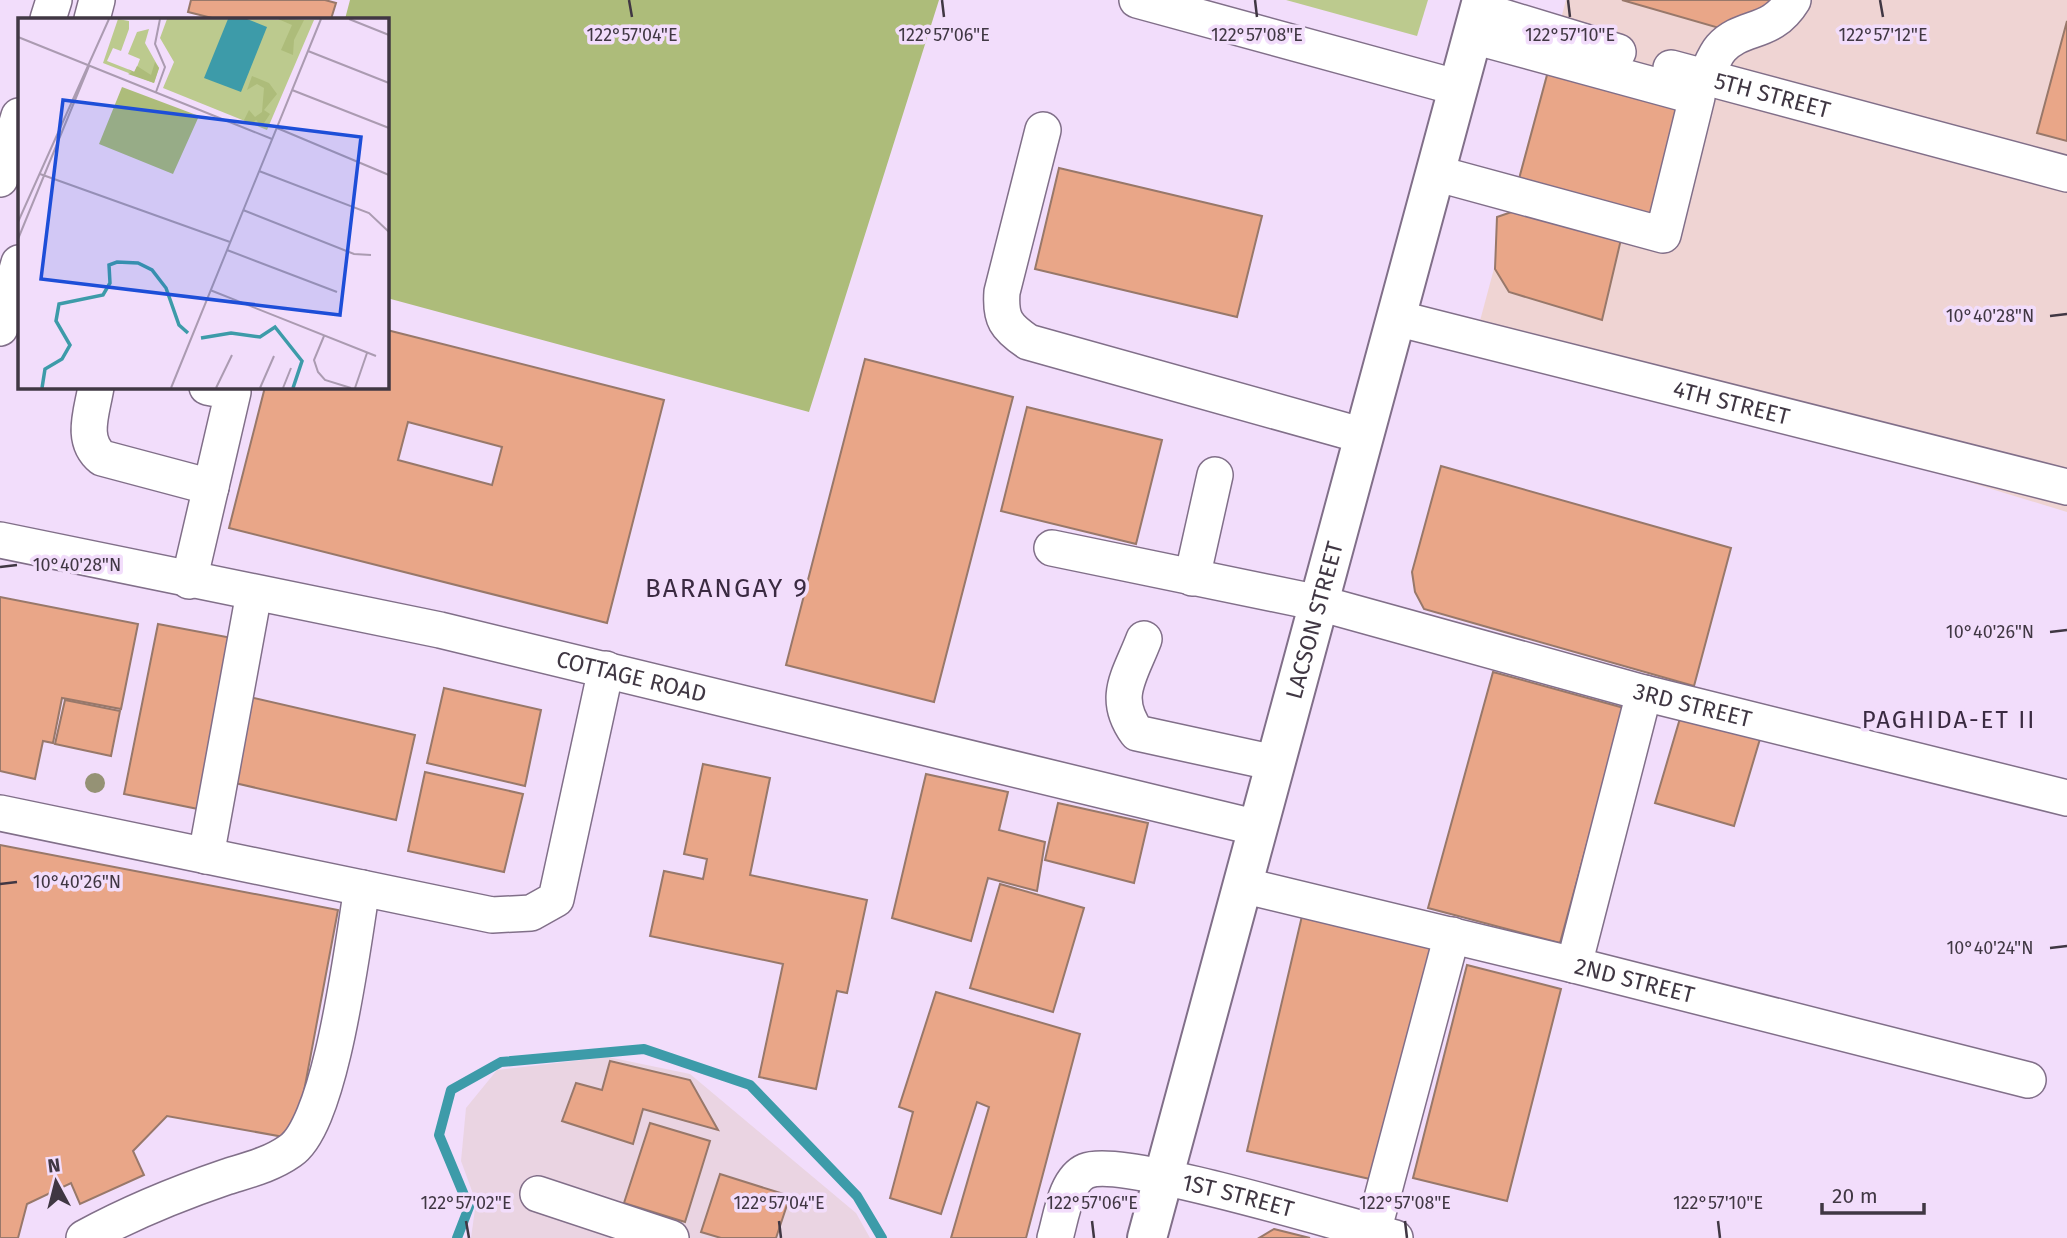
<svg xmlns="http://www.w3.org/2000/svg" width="2067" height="1238" viewBox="0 0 2067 1238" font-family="'Fira Sans',sans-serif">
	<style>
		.commercial { fill: #efd4d3 }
		.medical { fill: #ead4e2 }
		.green { fill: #bcca8e }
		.forest { fill: #adbc7a }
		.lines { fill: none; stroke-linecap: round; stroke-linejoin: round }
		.stream { stroke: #3d9ba9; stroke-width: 10 }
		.building { fill: #e9a688; stroke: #98786a; stroke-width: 2; fill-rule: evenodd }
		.minor-casing { stroke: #816f89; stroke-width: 38 }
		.major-casing { stroke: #816f89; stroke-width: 42 }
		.minor { stroke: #fff; stroke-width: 35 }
		.major { stroke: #fff; stroke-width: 38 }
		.tree { fill: #959275 }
		.ticks { fill: none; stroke: #403743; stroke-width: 2.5 }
		.labels { text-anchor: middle; stroke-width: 7; stroke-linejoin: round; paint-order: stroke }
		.street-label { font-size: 23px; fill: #403743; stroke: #f2ddfb }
		.neighbourhood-label { font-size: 24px; letter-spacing: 2px; fill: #3a2a41; stroke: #f2ddfb }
		.quarter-label { font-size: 26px; letter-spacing: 2px; fill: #3a2a41; stroke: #f2ddfb }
		.inset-river { fill: none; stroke: #3d9ba9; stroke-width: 3.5 }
		.inset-road { fill: none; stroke: #ab9bb1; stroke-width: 2 }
		.view { fill: #1d4ed8; fill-opacity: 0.15; stroke: #1d4ed8; stroke-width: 3.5 }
		.inset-edge { fill: none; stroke: #403743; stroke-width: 3.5 }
		.ticks-label { font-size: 18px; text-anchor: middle; fill: #403743; stroke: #f2ddfb; stroke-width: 7; stroke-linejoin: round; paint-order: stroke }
	</style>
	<rect width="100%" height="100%" fill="#f2ddfb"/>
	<path class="commercial" d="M1566,0h501v512l-590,-180z"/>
	<path class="medical" d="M608,1057l82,17 166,139 14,25h-399l5,-36 -15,-41 5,-53 31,-38z"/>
	<path class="green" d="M1286,0h142l-11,36z"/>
	<path class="forest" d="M350,0h589l-130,412 -422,-114v-279h-42z"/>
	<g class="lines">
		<path class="stream" d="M457,1238l12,-31 -30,-72 12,-45 50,-28 143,-13 106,36 107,111 25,42"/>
	</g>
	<g class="building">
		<path d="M191,0h134l11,3 -5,16h-115l-28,-7z"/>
		<path d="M1622,0h153l-49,30z"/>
		<path d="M2067,21v120l-30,-8z"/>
		<path d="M1550,64l141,38 -34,126 -141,-38z"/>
		<path d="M1059,168l203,48 -25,101 -202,-48z"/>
		<path d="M1523,208l99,27 -20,85 -93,-28 -14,-23 2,-52z"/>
		<path d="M387,330l277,70 -57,223 -378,-95 36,-141h122zM408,422l94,25 -10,38 -94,-25z"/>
		<path d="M865,359l148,38 -79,305 -148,-37z"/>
		<path d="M1027,407l135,33 -26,104 -135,-33z"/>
		<path d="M1441,466l290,82 -37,138 -270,-77 -9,-17 -3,-20z"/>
		<path d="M0,597l138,27 -17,85 -59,-11 -9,45 -10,-2 -8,38 -35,-8z"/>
		<path d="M158,624l74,14 -34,171 -74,-15z"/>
		<path d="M1493,672l131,36 -64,235 -132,-35z"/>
		<path d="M444,688l97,22 -16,76 -98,-23z"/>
		<path d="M245,696l170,39 -19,85 -170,-39z"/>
		<path d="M65,700l55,11 -9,45 -56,-12z"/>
		<path d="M1681,715l79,24 -26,87 -79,-23z"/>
		<path d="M703,764l67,14 -20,97 117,25 -20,93 -10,-2 -21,98 -57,-12 24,-113 -133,-28 14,-65 39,8 4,-20 -23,-5z"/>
		<path d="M425,772l98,22 -19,78 -96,-21z"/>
		<path d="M926,774l82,18 -9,38 46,12 -8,49 -49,-13 -17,63 -79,-23z"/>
		<path d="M1058,803l90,20 -14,60 -89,-23z"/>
		<path d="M0,845l338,65 -43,229 -128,-23 -34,35 11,24 -64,29 -9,-21 -44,21 -9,34h-18z"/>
		<path d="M1000,884l84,24 -31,104 -83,-24z"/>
		<path d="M1302,916l137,32 -56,234 -136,-31z"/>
		<path d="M1467,965l94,24 -54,212 -94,-23z"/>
		<path d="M936,992l144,42 -54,204h-75l38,-131 -12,-5 -36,112 -51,-16 23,-86 -14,-5z"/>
		<path d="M610,1061l80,19 28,50 -75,-21 -10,35 -71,-23 14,-38 26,7z"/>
		<path d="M650,1123l60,18 -25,81 -61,-19z"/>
		<path d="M720,1174l70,22 -14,42h-55l-20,-6z"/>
		<path d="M1274,1229l36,9h-51z"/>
	</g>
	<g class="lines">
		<defs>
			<g id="minor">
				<path d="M1137,0l322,88"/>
				<path d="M1480,10l138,42"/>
				<path d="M48,19l6,-19"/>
				<path d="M92,19l5,-19"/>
				<path id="s1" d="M1671,68l396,106"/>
				<path d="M1705,78c5,-9 9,-22 16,-30 22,-24 50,-12 72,-48"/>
				<path d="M1043,130l-41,162c-2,27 4,35 26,50l336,94"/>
				<path d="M1435,173l228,62 34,-138 -224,-61"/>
				<path d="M0,179l19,-63"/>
				<path id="s2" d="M1396,318l671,169"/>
				<path d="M0,328l19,-65"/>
				<path d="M96,387c-4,25 -16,53 6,71l109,29"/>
				<path id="s3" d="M0,540l440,90 818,198"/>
				<path id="s4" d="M1052,548l267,55 325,90 423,105"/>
				<path d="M1192,578l23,-103"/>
				<path d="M189,581l44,-189 -26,-5"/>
				<path d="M1144,639c-14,37 -33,58 -7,94l138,30"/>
				<path d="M0,813l492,102 39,-2 25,-14 50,-230"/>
				<path d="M206,856l48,-263"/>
				<path id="s5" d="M1242,885l332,80 454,115"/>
				<path d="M1574,965l70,-272"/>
				<path d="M538,1194l133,44"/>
				<path d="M1373,1232l79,-297"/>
				<path d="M84,1238c44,-24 95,-45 142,-61 22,-7 44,-12 64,-26 42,-28 63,-210 72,-263"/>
				<path id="s6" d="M1055,1238c6,-19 10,-58 31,-67 36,-15 258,54 309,67"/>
			</g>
			<g id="major">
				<path id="s7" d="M1147,1238l335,-1238"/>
			</g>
		</defs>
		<use href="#minor" class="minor-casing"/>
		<use href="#major" class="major-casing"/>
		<use href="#minor" class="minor"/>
		<use href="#major" class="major"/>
	</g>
	<circle class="tree" cx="95" cy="783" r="10"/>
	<path class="ticks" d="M629,0l3,17M942,0l2,17M1255,0l2,17M1568,0l2,17M1880,0l3,17M2050,316l17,-2M0,567l17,-2M2050,632l17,-2M0,884l17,-2M2050,948l17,-2M466,1221l3,17M779,1221l2,17M1092,1221l2,17M1405,1221l2,17M1718,1221l2,17"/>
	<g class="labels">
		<g class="street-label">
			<text dy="8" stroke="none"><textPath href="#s1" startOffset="105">5TH STREET</textPath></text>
			<text dy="8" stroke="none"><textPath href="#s2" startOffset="346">4TH STREET</textPath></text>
			<text dy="8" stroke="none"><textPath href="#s7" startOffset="640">LACSON STREET</textPath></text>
			<text dy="8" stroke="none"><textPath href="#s3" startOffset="646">COTTAGE ROAD</textPath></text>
			<text dy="8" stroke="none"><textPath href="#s4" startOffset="660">3RD STREET</textPath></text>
			<text dy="8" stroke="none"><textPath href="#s5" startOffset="404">2ND STREET</textPath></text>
			<text dy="8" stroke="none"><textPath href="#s6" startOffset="231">1ST STREET</textPath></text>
		</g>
		<g class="neighbourhood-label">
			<text x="1949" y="728">PAGHIDA-ET II</text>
		</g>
		<g class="quarter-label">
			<text x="727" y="597">BARANGAY 9</text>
		</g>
	</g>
	<g transform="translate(18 18)">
		<rect width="371" height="371" fill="#f2ddfb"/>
		<path d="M100,1l11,2v8l-8,22 -8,-3 -6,13 28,11 5,-13 -12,-5 9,-22 12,-3 -4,14 14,25 -5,15 -51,-20zM149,1l147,1 -47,110 -104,-42 11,-26 -14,-24z" fill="#bcca8e"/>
		<path d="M260,1l26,1 -10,20 -1,15 -12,-5 11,-25zM137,44l4,6 -5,15 -26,-9 4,-2 -4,-3 6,3 3,-6 14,9zM234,58l17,7 8,11 -13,16 6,4 -8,12 -6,-6 -4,4 -8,-4 5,-10 6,7 7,-5 2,-24 -7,-4 -10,6zM104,69l77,29 -26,58 -74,-30z" fill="#adbc7a"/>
		<path d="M210,1h19l20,8 -26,65 -37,-14z" fill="#3d9ba9"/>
		<path class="inset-river" d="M183,320l30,-5 29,4 15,-10 27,34 -9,27M24,370l3,-19 17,-10 8,-14 -14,-24 3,-17 44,-9 7,-12 -1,-18 8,-3 21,1 14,7 14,18 13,37 9,8"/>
		<path class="inset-road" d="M331,1l40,16M0,19l254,102M290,33l81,32M274,72l97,38M138,74l9,-25 -10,-23 5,-25M259,110l112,47M241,153l110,42 20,19M22,156l190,68M225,192l111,44 17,1M0,204l91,-203M0,221l71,-173M209,232l110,42M192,272l166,66M306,318l-10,24 4,12 7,8 26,8M153,370l150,-369M198,370l16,-33M242,370l14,-32M265,370l8,-20M337,370l12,-35"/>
		<path class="view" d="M45,82l298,37 -21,178 -299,-36z"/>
		<rect width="371" height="371" class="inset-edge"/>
	</g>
	<g class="ticks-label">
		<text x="632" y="41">122°57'04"E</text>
		<text x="944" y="41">122°57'06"E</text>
		<text x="1257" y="41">122°57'08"E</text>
		<text x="1570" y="41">122°57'10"E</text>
		<text x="1883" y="41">122°57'12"E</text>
		<text x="1990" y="322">10°40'28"N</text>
		<text x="77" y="571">10°40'28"N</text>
		<text x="1990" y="638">10°40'26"N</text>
		<text x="77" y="888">10°40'26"N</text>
		<text x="1990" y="954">10°40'24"N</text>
		<text x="466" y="1209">122°57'02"E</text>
		<text x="779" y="1209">122°57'04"E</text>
		<text x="1092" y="1209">122°57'06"E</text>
		<text x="1405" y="1209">122°57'08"E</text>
		<text x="1718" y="1209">122°57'10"E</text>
	</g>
	<g transform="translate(56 1182) rotate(353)" stroke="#f2ddfb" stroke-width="5" paint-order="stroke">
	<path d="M0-5L12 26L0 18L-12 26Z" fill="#403743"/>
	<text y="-10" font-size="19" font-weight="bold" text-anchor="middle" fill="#403743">N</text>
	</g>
	<path d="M1822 1203v10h102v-10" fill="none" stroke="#403743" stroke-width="3.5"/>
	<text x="1832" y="1203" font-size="21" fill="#403743" stroke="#f2ddfb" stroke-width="5" paint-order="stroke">20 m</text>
</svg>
